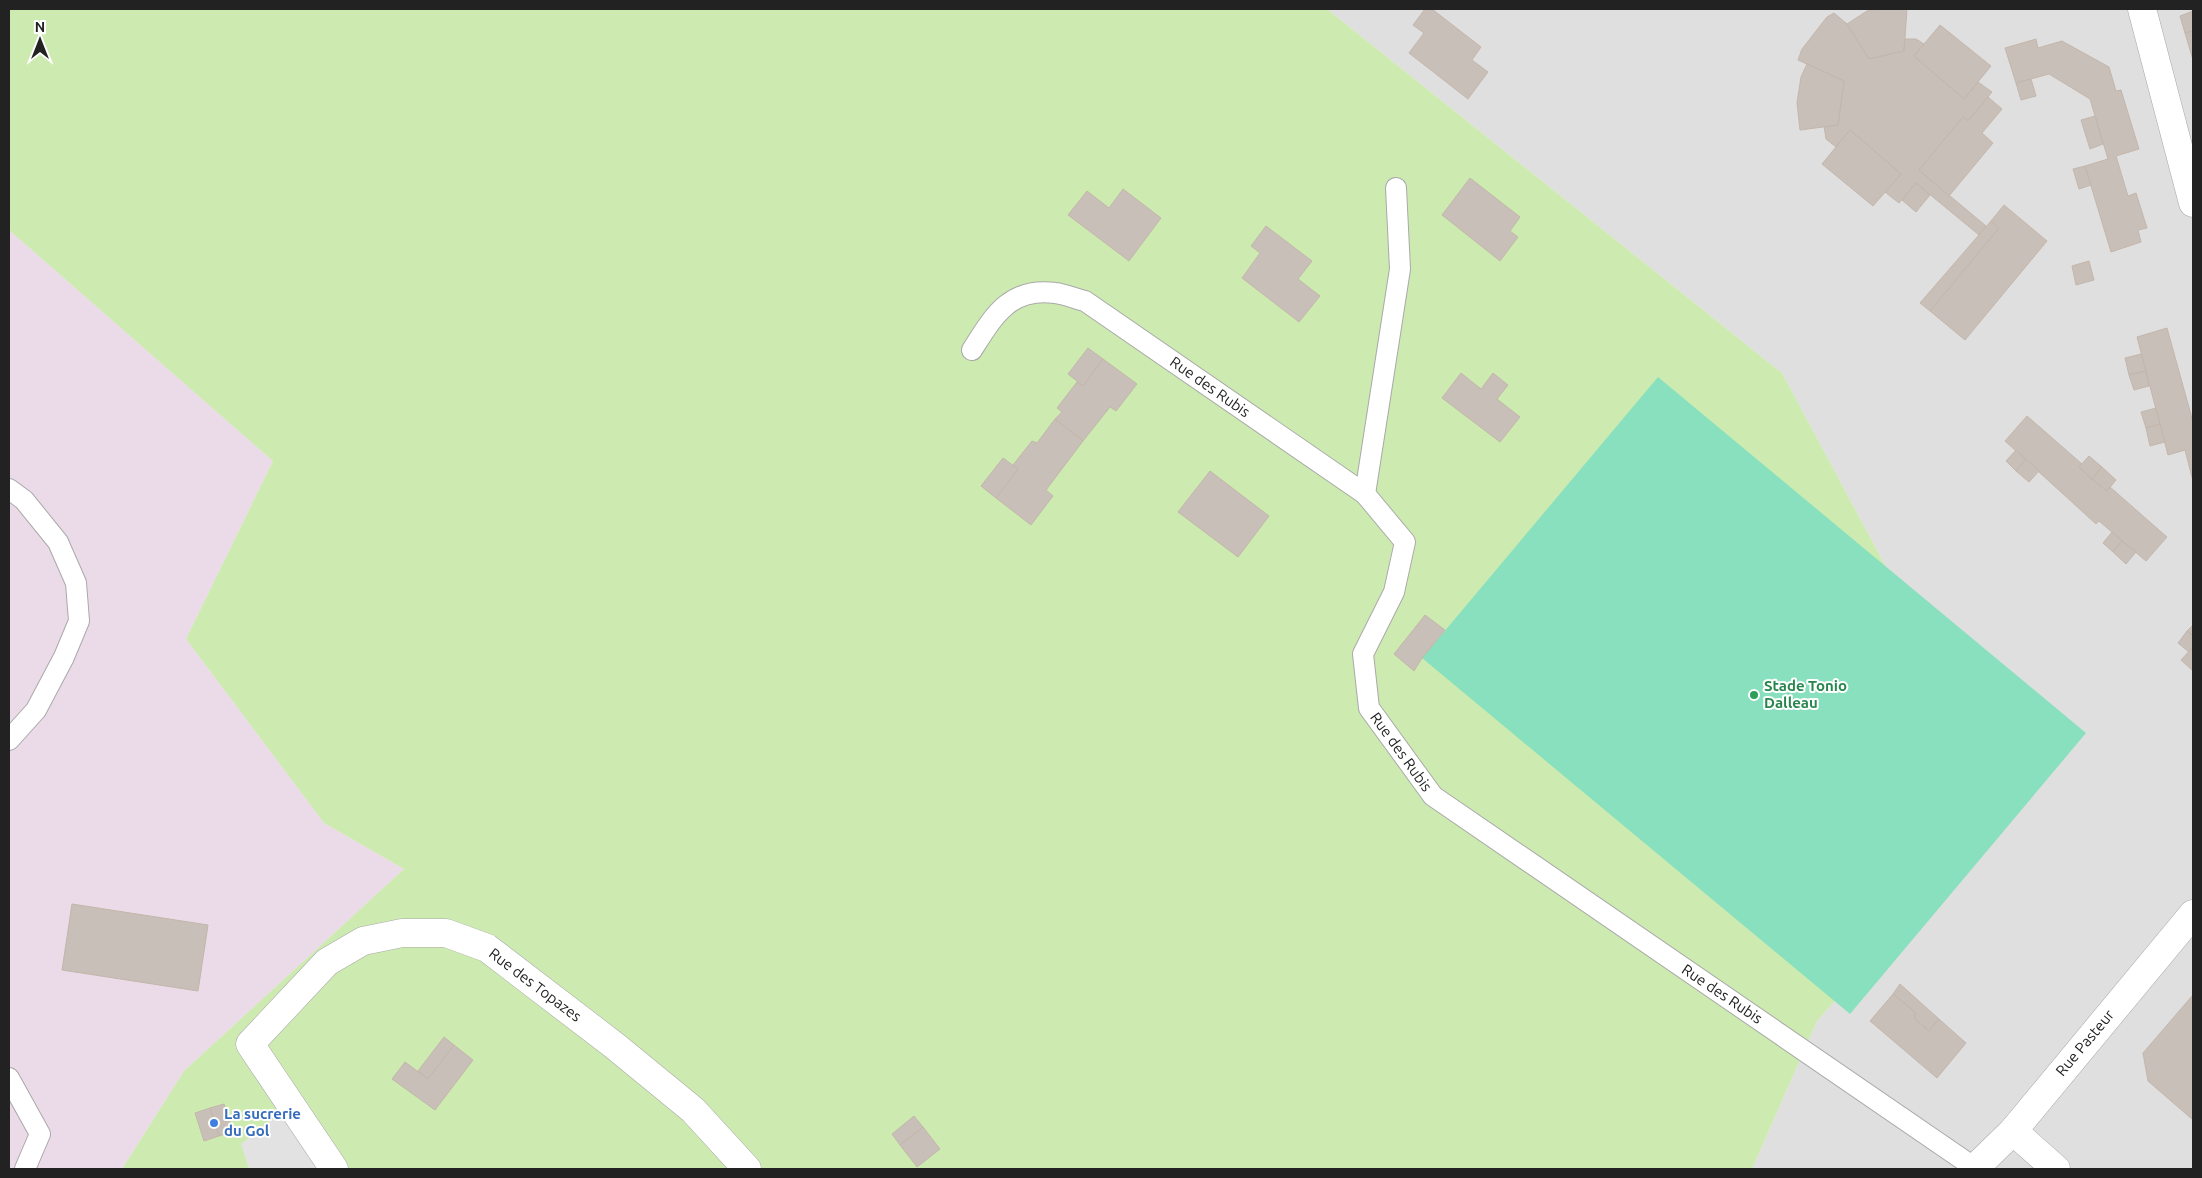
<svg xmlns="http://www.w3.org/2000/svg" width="2202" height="1178" viewBox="0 0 2202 1178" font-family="Ubuntu,sans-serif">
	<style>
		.residential { fill: #e0dfdf }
		.industrial { fill: #ebdbe8 }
		.grass { fill: #cdebb0 }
		.pitch { fill: #88e0be }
		.parking { fill: #e2e2e2 }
		.building { fill: #c7bfb8; stroke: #c4b6ab }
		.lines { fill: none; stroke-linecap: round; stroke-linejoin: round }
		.lane-casing { stroke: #a9a9a9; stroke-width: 22 }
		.street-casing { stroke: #a9a9a9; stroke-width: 29 }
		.lane { stroke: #fff; stroke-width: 20 }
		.street { stroke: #fff; stroke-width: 28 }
		.leisure-dot { fill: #2e9e5b; stroke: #fff; stroke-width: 2 }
		.shop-dot { fill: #3f7fe0; stroke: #fff; stroke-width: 2 }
		.labels { text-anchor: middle; stroke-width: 4; stroke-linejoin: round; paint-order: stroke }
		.street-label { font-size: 15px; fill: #222; stroke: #fff }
		.leisure-label { font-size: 15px; font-weight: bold; fill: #27864d; stroke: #fff; text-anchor: start }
		.shop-label { font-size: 15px; font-weight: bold; fill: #366cbe; stroke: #fff; text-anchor: start }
	</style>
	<rect width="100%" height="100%" fill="#f2efe9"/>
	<path class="residential" d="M1327,9h866v1160h-441l65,-148 195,-219 -230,-429z"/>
	<path class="industrial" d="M9,230l264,231 -87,178 138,184 80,46 -220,202 -62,98h-113z"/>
	<path class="grass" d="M9,9h1318l455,364 230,429 -195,219 -65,148h-1630l62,-98 220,-202 -80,-46 -138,-184 87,-178 -264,-231z"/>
	<path class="pitch" d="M1658,377l428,356 -236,281 -428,-356z"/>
	<path class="parking" d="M291,1105l43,64h-85l-8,-25z"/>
	<g class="building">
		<path d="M1425,9h7l49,38 -9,13 16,12 -20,27 -59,-46 15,-20 -11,-8z"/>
		<path d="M1882,9h25l-3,42 -35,8 -22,-35 20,-13z"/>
		<path d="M2193,11v20l-8,2 -5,-17z"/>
		<path d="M1834,13l13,11 22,35 35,-8 1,-12h11l8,5 -10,12 50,43 14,-17 14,10 -24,29 -5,-4 -44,53 67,56 -7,9 -63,-52 -17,20 -14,-11 16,-18 -51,-44 -14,17 -10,-8 -2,-13 14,-1 6,-44 -46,-21 4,-11 25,-32z"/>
		<path d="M1940,25l51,41 -27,33 -50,-43z"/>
		<path d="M2193,31v29l-8,-27z"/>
		<path d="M2036,39l2,9 24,-7 47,26 7,24 5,-1 18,59 -23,7 12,40 8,-3 11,35 -9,2 3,12 -30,10 -26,-86 23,-7 -18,-60 -41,-25 -33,9 -11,-35z"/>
		<path d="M1807,64l37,17 -6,44 -38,5 -3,-27 4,-26z"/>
		<path d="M2031,79l5,17 -15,4 -5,-17z"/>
		<path d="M1988,97l14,12 -20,24 11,10 -44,53 -30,-26 44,-53 5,4z"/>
		<path d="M2095,116l8,28 -13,5 -9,-29z"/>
		<path d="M1850,130l51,44 -28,32 -51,-42z"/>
		<path d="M2085,166l6,19 -12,4 -6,-20z"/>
		<path d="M1470,178l50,39 -10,14 8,6 -18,24 -58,-46z"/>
		<path d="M1916,183l14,12 -14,17 -14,-12z"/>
		<path d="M1123,189l38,29 -32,43 -61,-46 19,-24 22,17z"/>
		<path d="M2004,205l43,36 -82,99 -35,-29 69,-83 -8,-7z"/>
		<path d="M1991,221l8,7 -69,83 -10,-8z"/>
		<path d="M1266,226l46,35 -14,18 22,17 -21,26 -57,-44 18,-25 -9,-7z"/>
		<path d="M2089,261l5,19 -18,5 -4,-19z"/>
		<path d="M2167,328l26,94v59l-8,-31 -17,5 -31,-118z"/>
		<path d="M1088,348l15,11 -20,27 -15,-12z"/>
		<path d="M2141,354l5,17 -17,4 -4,-17z"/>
		<path d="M1103,359l34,25 -21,27 -6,-4 -27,34 -28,-22 7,-7 -5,-4 20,-26 6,4z"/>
		<path d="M2146,371l3,15 -15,4 -5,-15z"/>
		<path d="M1461,373l20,16 12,-16 15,12 -11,14 23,18 -20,25 -58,-44z"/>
		<path d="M2156,408l4,16 -14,4 -5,-16z"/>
		<path d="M2027,416l55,48 -3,3 13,12 15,12 3,-4 57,50 -21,24 -47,-40 -3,3 -91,-83z"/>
		<path d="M1055,419l28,22 -37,49 7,6 -22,29 -35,-27 22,-29 -5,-4 19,-24 5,2z"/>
		<path d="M2160,424l5,18 -15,4 -4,-18z"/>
		<path d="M2016,450l10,9 -10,12 -10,-10z"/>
		<path d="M2089,456l13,11 -10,12 -13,-12z"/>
		<path d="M1003,458l15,11 -22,29 -15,-12z"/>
		<path d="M2026,459l13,12 -10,11 -13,-11z"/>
		<path d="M2102,467l14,13 -9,11 -15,-12z"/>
		<path d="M1210,471l59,45 -31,41 -60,-45z"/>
		<path d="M2112,532l10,9 -9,11 -10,-9z"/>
		<path d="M2122,541l14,11 -10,12 -13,-12z"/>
		<path d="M1425,615l20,15 -23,28 -8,13 -20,-17z"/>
		<path d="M2193,625v11l-6,-5z"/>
		<path d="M2187,631l6,5v11l-4,5 -11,-9z"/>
		<path d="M2193,647v24l-12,-11z"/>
		<path d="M72,904l136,21 -10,66 -136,-21z"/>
		<path d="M1900,984l39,35 -10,12 -14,-12v-7l-22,-18z"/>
		<path d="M1893,994l22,18v7l14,12 10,-12 27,24 -29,35 -67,-57z"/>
		<path d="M2192,996l1,2v122l-45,-39 -5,-28z"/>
		<path d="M444,1037l10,8 -26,34 -10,-8z"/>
		<path d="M454,1045l19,15 -38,50 -43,-31 13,-17 23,17z"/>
		<path d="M224,1104l9,27 -14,5 -9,-28z"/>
		<path d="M210,1108l9,28 -15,5 -9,-28z"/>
		<path d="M914,1116l9,11 -23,18 -8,-11z"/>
		<path d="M923,1127l17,22 -23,18 -17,-22z"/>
	</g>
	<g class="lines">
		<defs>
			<g id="lane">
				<path d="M972,350c21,-33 37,-63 83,-57 10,1 21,6 30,8l280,193 40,48 -11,50 -31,62 6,54 64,88 542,372"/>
				<path d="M9,489l15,11 34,42 18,41 3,38 -15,36 -28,53 -27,30"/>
				<path d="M1365,494l35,-225 -4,-81"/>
				<path d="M9,1078l31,56 -15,35"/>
			</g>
			<g id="street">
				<path d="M2142,9l51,194"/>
				<path d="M2013,1131l43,38"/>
				<path d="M334,1169l-84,-125 77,-82 36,-21 39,-8h44l41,15 128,98 78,64 54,59"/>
				<path d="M1974,1169l39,-38 180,-217"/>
			</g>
		</defs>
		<use href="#lane" class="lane-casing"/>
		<use href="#street" class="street-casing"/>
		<use href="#lane" class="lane"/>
		<use href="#street" class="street"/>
	</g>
	<circle class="leisure-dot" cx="1754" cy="695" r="5"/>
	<circle class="shop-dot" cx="214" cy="1123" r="5"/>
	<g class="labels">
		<g class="street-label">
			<text transform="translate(1210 387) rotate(35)" y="5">Rue des Rubis</text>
			<text transform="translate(1401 752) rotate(54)" y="5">Rue des Rubis</text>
			<text transform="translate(535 985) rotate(37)" y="5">Rue des Topazes</text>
			<text transform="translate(1722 994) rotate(34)" y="5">Rue des Rubis</text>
			<text transform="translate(2085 1043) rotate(-50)" y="5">Rue Pasteur</text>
		</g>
		<g class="leisure-label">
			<text x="1764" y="691">Stade Tonio<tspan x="1764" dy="17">Dalleau</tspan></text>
		</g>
		<g class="shop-label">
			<text x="224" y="1119">La sucrerie<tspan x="224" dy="17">du Gol</tspan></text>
		</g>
	</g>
	<rect width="2202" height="1178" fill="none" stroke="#222222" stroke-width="20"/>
	<g transform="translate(40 40)" stroke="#ffffff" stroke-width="4" paint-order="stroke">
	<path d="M0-4L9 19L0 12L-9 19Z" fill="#222222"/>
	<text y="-8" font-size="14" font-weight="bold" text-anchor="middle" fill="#222222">N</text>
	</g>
</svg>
